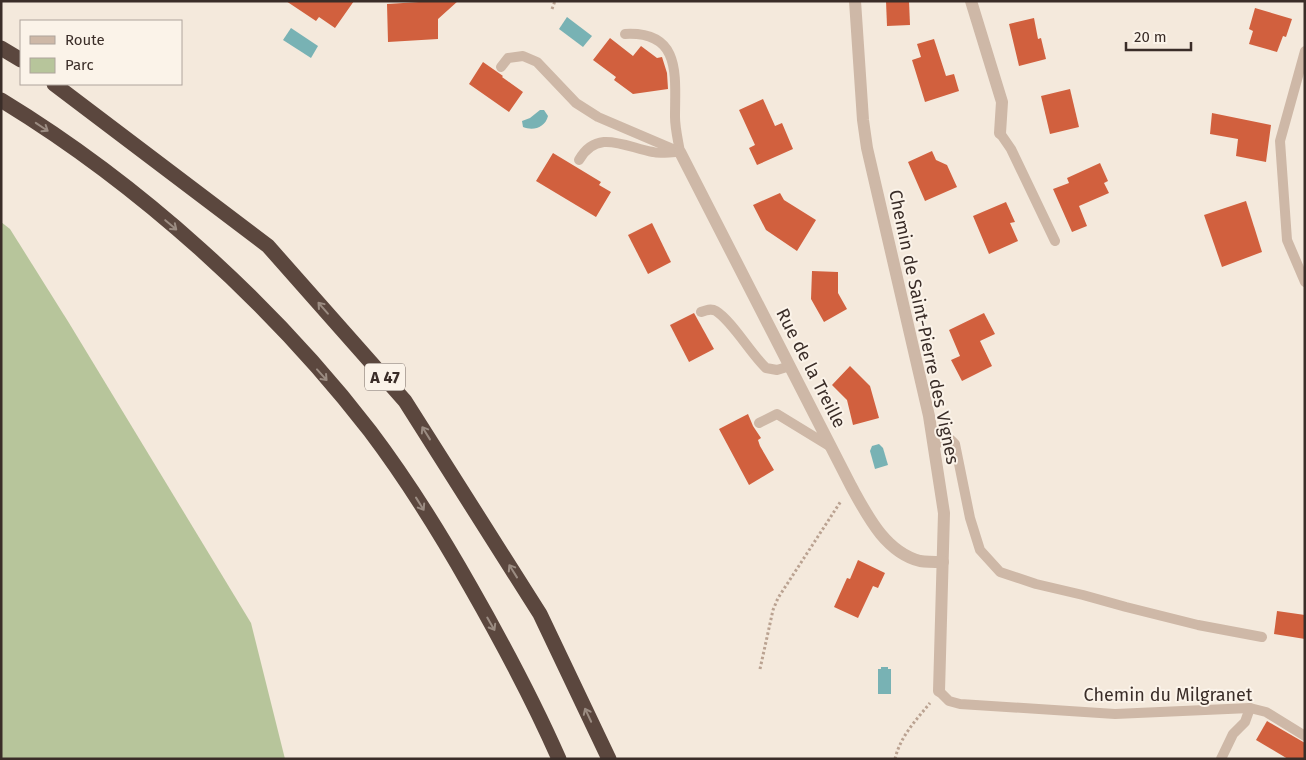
<svg xmlns="http://www.w3.org/2000/svg" width="1306" height="760" viewBox="0 0 1306 760" font-family="'Fira Sans',sans-serif">
	<style>
		.green { fill: #b7c59b }
		.water { fill: #78b2b4 }
		.building { fill: #d1603e }
		.lines { fill: none; stroke-linecap: round; stroke-linejoin: round }
		.path { stroke: #baa291; stroke-width: 3; stroke-dasharray: 2.5 2.5; stroke-linecap: butt }
		.lane { stroke: #ceb8a7; stroke-width: 10 }
		.street { stroke: #ceb8a7; stroke-width: 12 }
		.highway { stroke: #5b473e; stroke-width: 15 }
		.oneway { stroke: #9b8c82 }
		.labels { text-anchor: middle; stroke-width: 4; stroke-linejoin: round; paint-order: stroke }
		.shield { fill: #fbf3e9; stroke: #746862; stroke-width: 1 }
		.shield-label { font-size: 16px; font-weight: bold; fill: #3a2d28 }
		.street-label { font-size: 18px; fill: #3a2d28; stroke: #fbf3e9 }
	</style>
	<rect width="100%" height="100%" fill="#f4e9dc"/>
	<path class="green" d="M1,222l9,7 59,94 182,300 34,136h-284z"/>
	<g class="water">
		<path d="M567,17l25,19 -9,11 -24,-18z"/>
		<path d="M291,28l27,18 -7,12 -28,-18z"/>
		<path d="M540,110h4l4,6c-3,12 -15,15 -25,11l-1,-6 8,-3z"/>
		<path d="M879,444l4,4 5,17 -13,4 -5,-18 2,-5z"/>
		<path d="M881,667h7v2h3v25h-13v-25h3z"/>
	</g>
	<g class="building">
		<path d="M286,1h68l-19,27 -16,-11 -3,4z"/>
		<path d="M458,1l-20,18v20l-50,3 -1,-38 32,-2z"/>
		<path d="M886,1h23l1,24 -23,1z"/>
		<path d="M1255,8l37,11 -6,18 -3,-1 -6,16 -28,-8 4,-13 -4,-2z"/>
		<path d="M1034,18l4,21 3,-1 5,21 -27,7 -10,-42z"/>
		<path d="M610,38l23,18 8,-10 16,12 5,-1 5,16 1,16 -35,5 -19,-14 2,-3 -23,-17z"/>
		<path d="M934,39l12,37 8,-2 5,17 -34,11 -13,-42 9,-3 -4,-13z"/>
		<path d="M483,62l20,14 -1,1 21,15 -14,20 -40,-28z"/>
		<path d="M1070,89l9,38 -29,7 -9,-38z"/>
		<path d="M763,99l12,27 7,-3 11,26 -36,16 -8,-17 6,-3 -16,-35z"/>
		<path d="M1212,113l59,12 -5,37 -30,-6 2,-17 -28,-5z"/>
		<path d="M932,151l4,9 11,5 10,22 -32,14 -17,-39z"/>
		<path d="M553,153l48,29 -2,3 12,7 -15,25 -60,-36z"/>
		<path d="M1100,163l8,18 -4,2 5,10 -30,13 8,20 -15,6 -19,-43 16,-6 -2,-5z"/>
		<path d="M780,193l4,7 32,20 -19,31 -31,-21 -13,-25z"/>
		<path d="M1246,201l16,51 -40,15 -18,-52z"/>
		<path d="M1006,202l9,20 -5,1 8,18 -29,13 -16,-38z"/>
		<path d="M652,223l19,39 -23,12 -20,-39z"/>
		<path d="M812,271l26,1v21l9,16 -23,13 -13,-23z"/>
		<path d="M694,313l20,36 -25,13 -19,-37z"/>
		<path d="M984,313l11,21 -15,7 12,25 -30,15 -11,-21 9,-4 -11,-26z"/>
		<path d="M850,366l20,20 9,32 -26,7 -6,-25 -15,-15z"/>
		<path d="M748,414l5,12 8,12 -3,2 2,6 14,24 -25,15 -30,-56z"/>
		<path d="M858,560l27,13 -7,15 -5,-2 -15,32 -24,-11 13,-29 3,1z"/>
		<path d="M1277,611l28,4v24l-31,-5z"/>
		<path d="M1267,721l38,22v16h-17l-32,-19z"/>
	</g>
	<g class="lines">
		<g class="path">
			<path d="M552,9l3,-8"/>
			<path d="M760,669l13,-59 5,-12 63,-97"/>
			<path d="M895,759c5,-22 21,-39 35,-56"/>
		</g>
		<g class="lane">
			<path d="M625,34c57,-3 50,42 50,83 0,11 3,23 5,35"/>
			<path d="M1305,51l-25,90 7,99 18,42"/>
			<path d="M501,67l7,-9 15,-2 14,6 39,41 22,14 82,35"/>
			<path d="M1000,133l11,16 44,92"/>
			<path d="M579,160c18,-32 46,-13 74,-8 7,2 16,0 23,0"/>
			<path d="M701,312c5,-2 10,-4 15,-1 16,10 35,43 50,57l11,2 13,-4"/>
			<path d="M759,423l18,-9 54,33"/>
			<path d="M934,444l17,-4 4,4 15,74 10,32 20,22 36,12 47,11 43,12 72,18 64,12"/>
			<path d="M939,691l10,10 11,3 155,10 135,-6 16,4 39,24"/>
			<path d="M1221,759l12,-25 12,-12 5,-14"/>
		</g>
		<g class="street">
			<path d="M855,1l8,119 4,28 62,268 15,97 -5,178"/>
			<path d="M971,1l31,101 -2,31"/>
			<path d="M680,152l171,334c16,29 34,66 69,75 7,1 16,1 23,1"/>
		</g>
		<g class="highway">
			<path d="M1,48l20,12"/>
			<path d="M54,84l214,162 137,155 135,213 69,145"/>
			<path d="M1,100c138,84 270,203 369,331 37,49 70,102 100,155 32,56 63,114 89,173"/>
		</g>
	</g>
	<defs><path id="oneway-shaft" d="M-6 0H5M1.5-3L5.5 0L1.5 3" fill="none" stroke-width="1.6" stroke-linecap="round" stroke-linejoin="round" transform="scale(1.25)"/></defs>
	<g class="oneway">
		<use href="#oneway-shaft" transform="translate(42 127) rotate(34)"/>
		<use href="#oneway-shaft" transform="translate(171 225) rotate(40)"/>
		<use href="#oneway-shaft" transform="translate(323 308) rotate(-131)"/>
		<use href="#oneway-shaft" transform="translate(322 375) rotate(48)"/>
		<use href="#oneway-shaft" transform="translate(426 433) rotate(-122)"/>
		<use href="#oneway-shaft" transform="translate(420 504) rotate(58)"/>
		<use href="#oneway-shaft" transform="translate(513 571) rotate(-122)"/>
		<use href="#oneway-shaft" transform="translate(491 624) rotate(60)"/>
		<use href="#oneway-shaft" transform="translate(588 715) rotate(-115)"/>
	</g>
	<g class="labels">
		<rect class="shield" x="365" y="363.5" width="40" height="27" rx="4"/>
		<g class="shield-label">
			<text x="385" y="383">A 47</text>
		</g>
		<g class="street-label">
			<text transform="translate(924 327) rotate(78)" y="6">Chemin de Saint-Pierre des Vignes</text>
			<text transform="translate(811 368) rotate(63)" y="6">Rue de la Treille</text>
			<text x="1168" y="701">Chemin du Milgranet</text>
		</g>
	</g>
	<rect width="1306" height="760" fill="none" stroke="#3a2d28" stroke-width="5"/>
	<rect x="20" y="20" width="162" height="65" fill="#fbf3e9" stroke="#aea49c"/>
	<rect x="30" y="36" width="25" height="8" fill="#ceb8a7" stroke="#aea49c"/>
	<text x="65" y="45" font-size="15" fill="#3a2d28">Route</text>
	<rect x="30" y="58" width="25" height="15" fill="#b7c59b" stroke="#aea49c"/>
	<text x="65" y="70" font-size="15" fill="#3a2d28">Parc</text>
	<path d="M1126 42v8h65v-8" fill="none" stroke="#3a2d28" stroke-width="2.5"/>
	<text x="1134" y="42" font-size="15" fill="#3a2d28" stroke="#fbf3e9" stroke-width="4" paint-order="stroke">20 m</text>
</svg>
